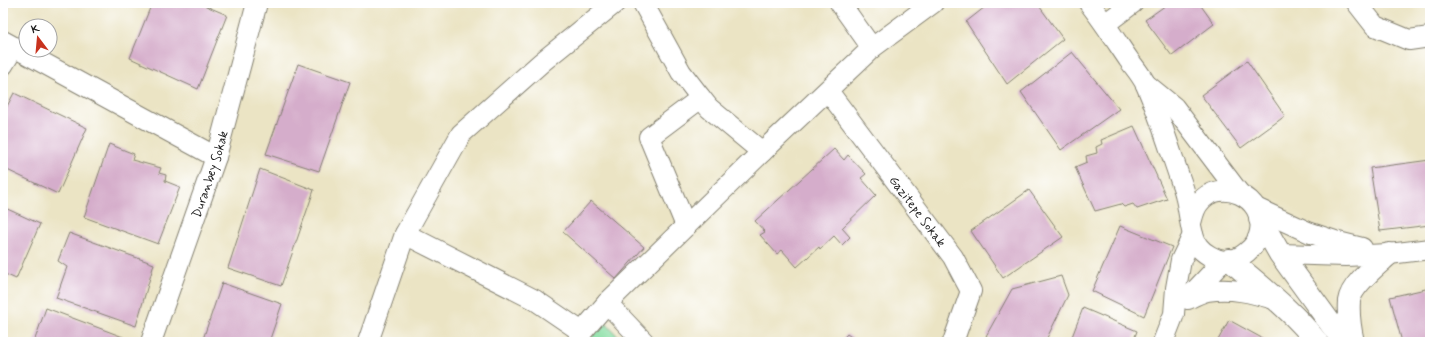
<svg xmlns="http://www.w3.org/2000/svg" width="1433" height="345" viewBox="0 0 1433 345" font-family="Mynerve,sans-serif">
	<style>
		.green { fill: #86dea2; stroke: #517d5f }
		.building { fill: #d5adcb }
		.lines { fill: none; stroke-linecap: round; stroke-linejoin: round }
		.minor-casing { stroke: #848070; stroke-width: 22 }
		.major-casing { stroke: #848070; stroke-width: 24 }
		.minor { stroke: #fff; stroke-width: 20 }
		.major { stroke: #fff; stroke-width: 22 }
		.labels { text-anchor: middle; stroke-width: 3; stroke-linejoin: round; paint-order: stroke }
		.street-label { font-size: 13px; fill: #1c1c1c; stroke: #fff }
	</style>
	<rect width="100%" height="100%" fill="#fff"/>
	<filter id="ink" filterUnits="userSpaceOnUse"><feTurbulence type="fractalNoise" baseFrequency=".025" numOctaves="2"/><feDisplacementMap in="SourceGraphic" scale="8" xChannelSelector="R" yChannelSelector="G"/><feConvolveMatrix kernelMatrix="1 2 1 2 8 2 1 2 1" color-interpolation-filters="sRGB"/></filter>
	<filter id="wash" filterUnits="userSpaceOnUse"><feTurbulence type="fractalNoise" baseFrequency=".012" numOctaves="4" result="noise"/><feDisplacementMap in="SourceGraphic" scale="16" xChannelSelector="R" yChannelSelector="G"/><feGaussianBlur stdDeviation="0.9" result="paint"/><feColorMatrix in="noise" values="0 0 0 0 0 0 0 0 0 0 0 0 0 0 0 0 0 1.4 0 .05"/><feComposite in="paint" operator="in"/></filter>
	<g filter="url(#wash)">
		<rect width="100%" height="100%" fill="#ebe4c4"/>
		<path class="green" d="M603,320l20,22h-34z"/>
		<g id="blocks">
			<g class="building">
				<path d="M152,3h47l28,12 -29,74 -68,-31z"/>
				<path d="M990,3h47l26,36 -56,45 -41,-62z"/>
				<path d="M1169,3h30l15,21 -42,32 -27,-36z"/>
				<path d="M1072,52l47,57 -58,41 -40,-58z"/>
				<path d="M1247,61l38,55 -44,32 -40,-53z"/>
				<path d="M298,64l52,18 -31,89 -53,-17z"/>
				<path d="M14,93l73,35 -29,66 -55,-26v-54z"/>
				<path d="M1134,126l33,73 -30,10 -4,-5 -9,3 -3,-3 -26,7 -20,-44 12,-5 -1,-6 11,-3 -1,-6 6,-3 -1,-4z"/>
				<path d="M109,144l25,10 -2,6 29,8 -2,5 7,2 -1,6 15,6 -22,57 -74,-27z"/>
				<path d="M834,149l10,11 4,-5 18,19 -5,4 15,17 -34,33 8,9 -8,8 -8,-9 -14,13 -1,-2 -22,20 -15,-17 -5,4 -17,-19 5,-3 -10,-11z"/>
				<path d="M1430,160v65l-50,6 -10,-63z"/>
				<path d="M260,169l54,21 -33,96 -53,-18z"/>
				<path d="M1029,190l34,47 -60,41 -32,-47z"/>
				<path d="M591,201l53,46 -28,32 -53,-47z"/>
				<path d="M3,207l37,17 -24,55 -13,-6z"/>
				<path d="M1120,226l52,21 -28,69 -52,-25z"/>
				<path d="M69,233l85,31 -18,62 -80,-28 11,-31 -9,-6z"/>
				<path d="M1061,276l7,19 -23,47h-49l-10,-6 26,-47z"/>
				<path d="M222,283l60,21 -13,38h-67z"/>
				<path d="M1430,288v54h-28l-12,-45z"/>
				<path d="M46,308l85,32 -1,2h-96z"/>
				<path d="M1083,308l54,23 -4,11h-63z"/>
				<path d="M1229,320l40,22h-52z"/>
				<path d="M847,334l11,8h-18z"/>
			</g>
		</g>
	</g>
	<g filter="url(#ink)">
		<use href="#blocks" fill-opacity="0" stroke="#848070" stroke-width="1"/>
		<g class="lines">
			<defs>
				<g id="minor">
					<path d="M643,3l38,69 20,26 8,10 53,44"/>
					<path d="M840,3l32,45"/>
					<path d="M1089,3c15,19 27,38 40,57 6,8 13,16 17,25 13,29 22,59 32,88 3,9 7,18 8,26 3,12 5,38 12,47 5,7 17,14 26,15 15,1 34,-15 36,-30 6,-34 -40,-55 -61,-28 -5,6 -6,13 -8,20"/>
					<path d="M1357,3l18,23 34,14 21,-3"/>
					<path d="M1105,24l28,-21"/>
					<path d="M3,41l213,116"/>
					<path d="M3,65l11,-18"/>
					<path d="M1147,85l27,22 65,86"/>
					<path id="s1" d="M828,91l125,166 18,34 -18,51"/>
					<path d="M1256,208l52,24 30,10 24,6"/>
					<path d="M686,226l-37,-89 52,-39"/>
					<path d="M405,234l130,66 47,32"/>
					<path d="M1280,254l66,2 43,-2 41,-5"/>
					<path d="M1189,297l34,-36"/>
					<path d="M1188,299c6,-3 14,-7 20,-8 23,-4 45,2 66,8"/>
					<path d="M607,303l37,39"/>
					<path id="s2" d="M151,342l65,-185 41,-154"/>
					<path d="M368,342l37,-108 56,-100 81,-72 73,-59"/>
					<path d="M577,342l5,-10 25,-29 155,-151 110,-104 61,-45"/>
					<path d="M1163,342l11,-28 2,-26 5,-28 12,-25"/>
				</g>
				<g id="major">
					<path d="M1260,219l20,35 64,88"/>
					<path d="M1230,260c30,26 63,51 87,82"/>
					<path d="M1353,342c-3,-13 -5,-27 -4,-41 2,-16 28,-36 40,-47"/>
				</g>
			</defs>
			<use href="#minor" class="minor-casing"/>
			<use href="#major" class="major-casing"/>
			<use href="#minor" class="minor"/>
			<use href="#major" class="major"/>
		</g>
	</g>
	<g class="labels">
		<g class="street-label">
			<text dy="5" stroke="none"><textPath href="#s2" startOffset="178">Duranbey Sokak</textPath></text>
			<text dy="5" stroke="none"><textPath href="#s1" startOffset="150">Gazitepe Sokak</textPath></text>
		</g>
	</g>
	<rect width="1433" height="345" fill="none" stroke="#fff" stroke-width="16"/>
	<g transform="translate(38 38) rotate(344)"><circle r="19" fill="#ffffff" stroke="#a4a4a4"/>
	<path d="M0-3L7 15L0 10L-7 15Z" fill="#c8321e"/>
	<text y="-6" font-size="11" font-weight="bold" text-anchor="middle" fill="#1c1c1c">K</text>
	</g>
</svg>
